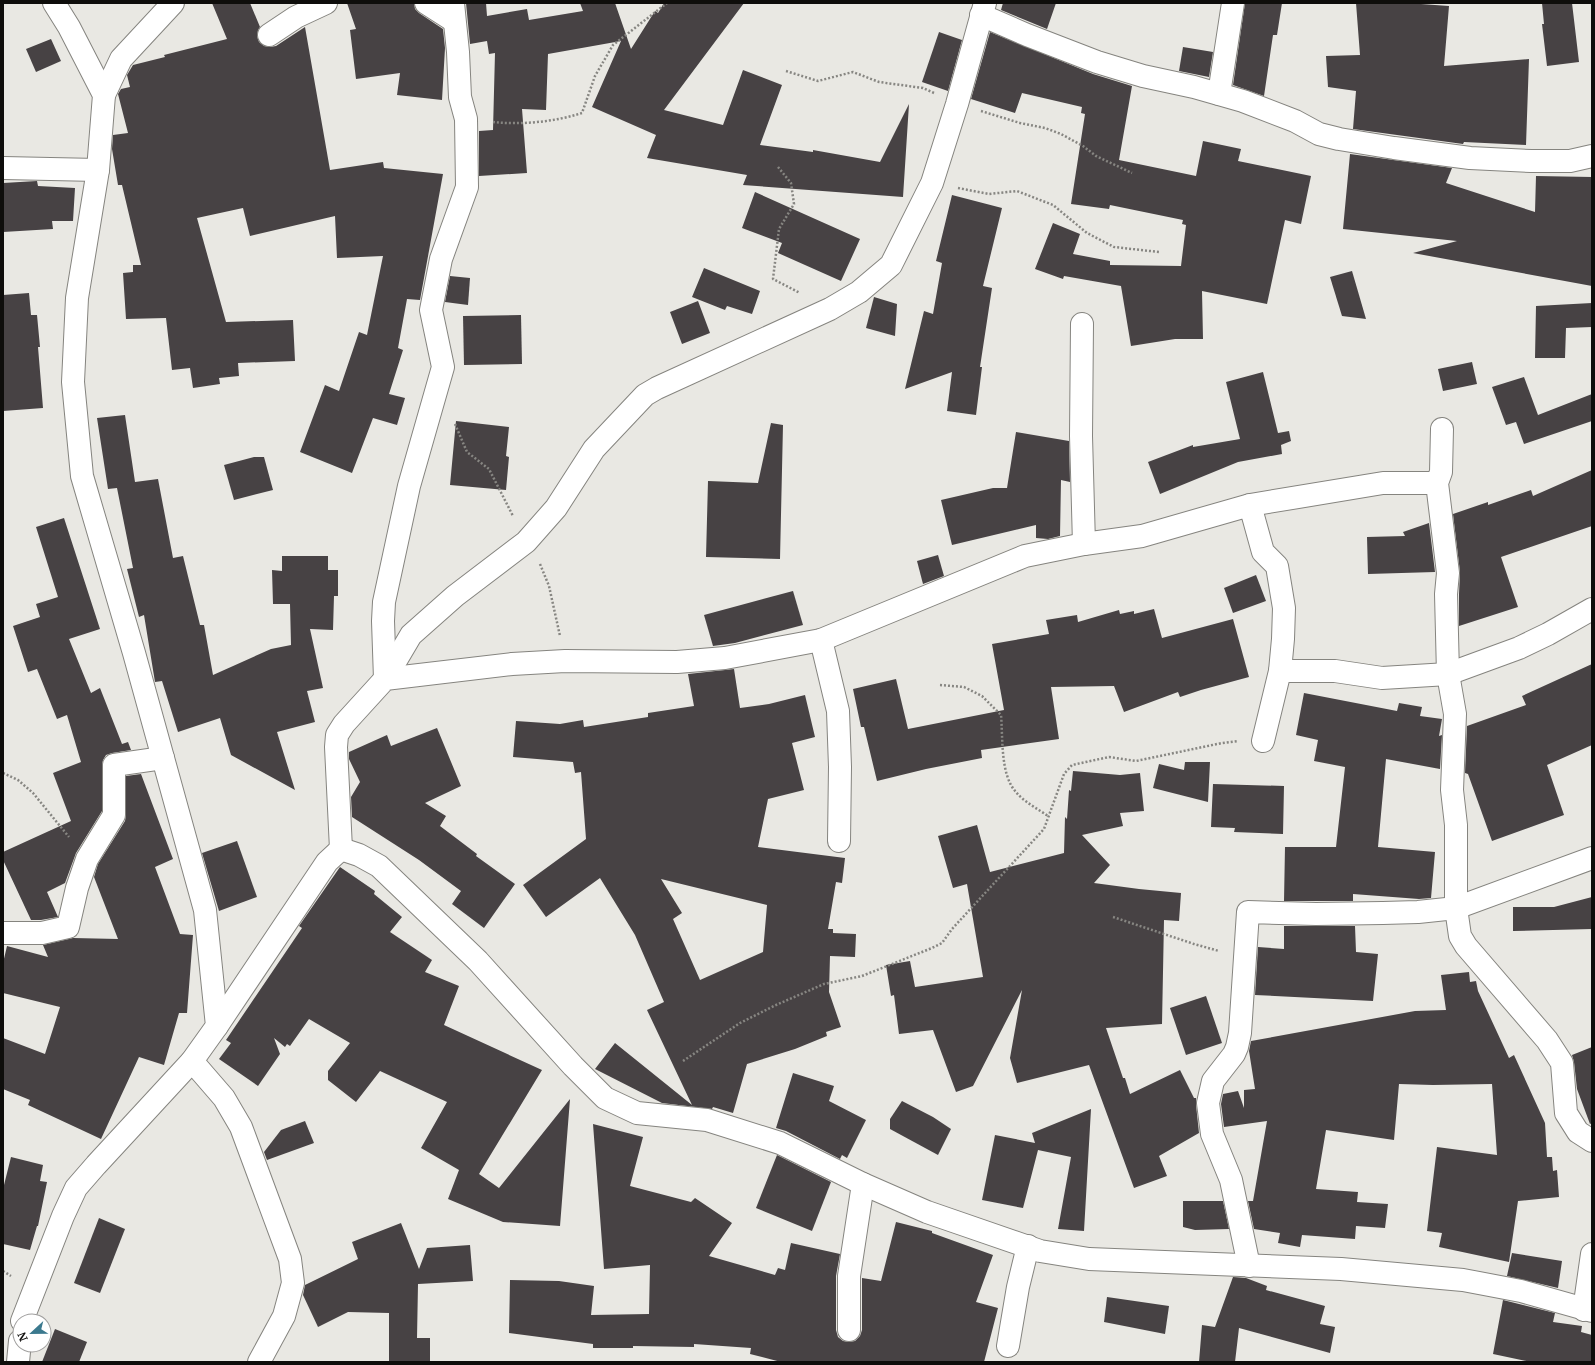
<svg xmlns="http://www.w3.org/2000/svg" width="1595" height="1365" viewBox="0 0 1595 1365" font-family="Merriweather,serif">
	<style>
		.building { fill: #474244; fill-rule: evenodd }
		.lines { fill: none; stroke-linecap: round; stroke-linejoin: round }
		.minor-casing { stroke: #85847f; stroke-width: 24 }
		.path { stroke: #878682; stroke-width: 2.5; stroke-dasharray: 2 2; stroke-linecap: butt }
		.minor { stroke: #fff; stroke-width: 22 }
	</style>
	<rect width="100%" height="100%" fill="#e9e8e3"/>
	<g class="building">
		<path d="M212,3h38l10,24 -2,3 -1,6 2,6 5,4 6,1 6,-1 29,-19 25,143 53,-8 1,6 59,6 -23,126 -13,-1 -9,49 5,2 -14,44 16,4 -8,27 -24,-7 -21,55 -52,-21 25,-67 14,6 20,-59 8,3 16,-79 -46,2 -2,-42 -85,20 -7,-28 -46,10 29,104 67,-2 2,41 -57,2 1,13 -20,2 1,6 -27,4 -3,-20 -18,2 -6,-52 -40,1 -3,-46 10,-1v-7h8l-19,-80h-4l-6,-36 1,-14 15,-2 -10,-39 3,-5 9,-2 -3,-12 6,-10 32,-8 -1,-2 63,-16z"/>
		<path d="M347,3h67l1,6 4,4 24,16 2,19 -3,52 -45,-5 3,-22 -44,6 -6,-49 6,-1z"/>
		<path d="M466,3h20l1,13 40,-7 2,11 54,-9 -3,-8h35l16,46 24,-38 3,2 6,-10h80l-80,107 59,15 20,-55 39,15 -22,60 53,7v-2l67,12 29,-58 -6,93 -160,-12 4,-10 -100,-17 9,-23 -64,-28 29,-66 -73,13 -2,56 -24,-1 5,64 -48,3v-45l14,-1 2,-77 -6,1 -2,-13 -17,3z"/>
		<path d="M1003,3h53l-9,26 -46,-19z"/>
		<path d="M1245,3h37l-5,32h-4l-9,61 -31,-11z"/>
		<path d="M1356,3h51l42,3 -5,60 85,-7 -3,86 -62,-3 -1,2 -110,-15 3,-38 -28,-4 -2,-31 34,-1z"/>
		<path d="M1542,3h30l7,59 -32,4 -5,-42h2z"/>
		<path d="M939,32l23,8 -14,51 -26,-9z"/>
		<path d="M990,32l103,42 39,12 -13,74 77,16 7,-35 38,8 -3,12 73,15 -10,48 -16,-4 -18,84 -65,-13 1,48h-28l-44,7 -10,-60 -57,-10 -1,3 -28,-10 18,-46 27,11 -7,20 37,7v4l71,1 5,-41 -4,-1 1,-4 -73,-15 -1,4 -38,-5 14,-90 -4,-1 1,-6 -60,-14 -7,20 -44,-14z"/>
		<path d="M51,39l10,22 -25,11 -10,-23z"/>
		<path d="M1183,47l30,5 -4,25 -30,-6z"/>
		<path d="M1350,154l102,14 -6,15 89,29 1,-36 56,1v109l-179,-33 44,-12 -114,-12z"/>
		<path d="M37,181l1,5 37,2 -2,33h-21l1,8 -50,3v-49z"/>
		<path d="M755,192l105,47 -19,42 -63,-28 4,-10 -40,-15z"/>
		<path d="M952,195l50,13 -19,78 9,2 -12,79h2l-6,48 -29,-4 5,-39 -47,17 19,-78 9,3 9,-51 -6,-2z"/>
		<path d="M704,268l56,23 -8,23 -25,-8 -2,4 -33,-13z"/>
		<path d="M1352,271l14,48 -24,-3 -12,-39z"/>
		<path d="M450,276l20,2 -2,27 -23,-3z"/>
		<path d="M29,293l2,22h6l3,32h-2l5,61 -40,3v-116z"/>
		<path d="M874,297l23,7 -2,32 -29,-8z"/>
		<path d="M698,301l12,32 -28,11 -12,-32z"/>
		<path d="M1592,303v24l-26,1 -1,30h-30l1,-52z"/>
		<path d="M521,315l1,49 -58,1 -1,-49z"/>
		<path d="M1472,362l5,22 -34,7 -5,-22z"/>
		<path d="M1263,372l15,61 11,-2 2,10 -10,4 1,9 -44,8 -78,32 -12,-32 45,-17v2l47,-8 -14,-57z"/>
		<path d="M1524,377l14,38 54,-21v27l-68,23 -8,-22 -10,3 -14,-38z"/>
		<path d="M125,415l10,67 23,-3 15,79 10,-2 17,69h4l9,50 58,-26 20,-4 -1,-41h-17l-1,-34 10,1v-15h46v14h10v26h-4l-1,34 -23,-1 13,59 -16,3 8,31 -38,10 18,58 -64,-35 -11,-37 -42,14 -16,-51 -7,1 -11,-67 -5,2 -12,-48 6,-1 -16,-80 -9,1 -11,-71z"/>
		<path d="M456,421l53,6 -3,29 3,1 -3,33 -56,-5z"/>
		<path d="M771,423l12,2 -3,134 -74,-2 2,-76 50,2z"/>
		<path d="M1016,432l53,9 1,41 -9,-2 -1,56 -12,3 -12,-1v-13l-84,20 -11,-45 52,-12h14z"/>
		<path d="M254,457h10l9,33 -39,10 -10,-35z"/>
		<path d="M1592,470v56l-91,31 17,50 -59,19v-32l1,-22 -7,-58 35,-12v3l43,-15 2,6z"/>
		<path d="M64,518l36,111 -31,10 22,54 9,-5 22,56 6,-2 3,8 -19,3 -6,2 -3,5 -1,5v46l-26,42 -11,30 -18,9 11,25 -17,3h-10l-28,-60v-8l68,-31 -18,-48 28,-11 -14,-47 -10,4 -20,-50 -9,3 -15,-46 27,-9 -4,-13 22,-7 -22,-70z"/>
		<path d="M1429,523l6,49 -67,2 -1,-37 38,-1 -2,-4z"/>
		<path d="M938,555l6,21 -21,8 -6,-23z"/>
		<path d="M1256,575l10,26 -33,12 -9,-25z"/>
		<path d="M793,591l10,34 -68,18 -22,3 -9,-31z"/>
		<path d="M1154,609l8,29 71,-19 16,58 -48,13 -21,7 -2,-5 -54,20 -10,-26 -63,1 8,52 -78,11 1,8 -56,11 -49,12 -13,-54h-3l-8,-38 43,-10 12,50 96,-19 -12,-66 57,-10 -3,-14 31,-5 1,7 41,-12 1,4 14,-3v3z"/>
		<path d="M1592,664v81l-45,20 17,50 -72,26 -24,-67 -3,-1 2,-47 59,-21 -4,-9z"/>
		<path d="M734,669l6,39 29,-4 36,-9 10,42 -23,6 12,47 -36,9 -10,48 87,11 -3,25 -6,-1 -8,47h5v4l23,1 -1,23 -25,-1 -1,36 12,35 -15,5 1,4 -32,13 -48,15 -14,49 -20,-6 -1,2 -50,-6 -67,-34 20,-26 77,62 -45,-95 17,-8 -29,-67 -35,-57 -54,39 -23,-32 63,-46 -5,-67 -6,1 -2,-11 -60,-5 3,-36 44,3 23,-4 1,7 64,-10v-4l46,-7 -6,-32zM661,879l106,26 -4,47 -63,28 -27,-61 9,-6z"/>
		<path d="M1304,693l93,18 2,-8 23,4 -2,9 22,3 -3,17 3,-1 -2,34 -54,-10 -8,88 57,5 -4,46 -12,1 -66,-5v7h-69l1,-54h51l9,-80 -31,-6 4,-21 -22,-5z"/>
		<path d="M437,728l24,58 -36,17 21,13 -6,10 37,28 -1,2 39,28 -31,44 -32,-24 9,-13 -42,-31 -67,-43 -1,-20 9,-15 -11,-23v-7l38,-17 4,11z"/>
		<path d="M1185,762h25l-2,40 -55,-14 6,-24 25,6z"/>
		<path d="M1073,771l47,4 20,-2 4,38 -24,2 3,13 -41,9 28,30 -16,18 45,6 42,4 -2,28 -15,-1 -2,104 -56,4 17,50h2l5,16 50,-24 14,28h2v7l3,28 -40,23 8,20 -33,12 -45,-123 -72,18 -7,-25 12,-68 -49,96 -17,6 -23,-62 -34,4 -5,-39 -3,1 -5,-31 24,-4 5,26 68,-10 -16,-93 -14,4 -15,-52 39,-11 13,47 74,-19 1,-36 2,2 2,-29 2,1z"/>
		<path d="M141,774l32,85 -18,8 25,67 13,1 -6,78h-8l-15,52 -25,-8 -38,82 -73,-34 2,-5 -27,-11v-51l42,16 15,-47 -57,-14v-30l4,-17 41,11 -5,-12 30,-7 45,1 -24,-62 4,-13 27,-43 1,-6v-39z"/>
		<path d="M1213,784l71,2 -1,48 -49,-2 1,-4 -24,-1z"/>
		<path d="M237,841l20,56 -38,14 -17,-58z"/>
		<path d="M340,867l35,24 -1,3 28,23 -12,15 42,28 -7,12 34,14 -15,39 98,45 -63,104 20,14 71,-89 -10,127 -57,-4 -55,-23 11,-29 -38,-22 26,-46 -67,-31 -24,31 -28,-22v-9l22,-28 -41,-24 -19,27 -3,-2 -2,3 -11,-9 6,16 -22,32 -39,-27 12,-16 -5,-3 76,-112 -3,-2z"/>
		<path d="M1592,897v32l-79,2v-24h41z"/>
		<path d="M1284,926h71l1,26 22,2 -5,47 -118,-6 3,-48 26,2z"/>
		<path d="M1469,972l1,10 6,-1 2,10 31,67 5,-3 31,68 2,34h5l1,14 4,-1 2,27 -41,4 -9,61 -70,-15 3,-14 -15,-2 10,-84 60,8 -5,-71 -59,1 -34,-1 -5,56 -68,-10 -10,59 42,3 -1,10 31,2 -3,24 -29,-2 -1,13 -53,-4 -2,12 -22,-4 2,-10 -26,-4 -6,-28h5l14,-80 -43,6 -3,-23 2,-10 15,-3 6,17v-18l11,-1 -6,-38 2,-10 164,-30 31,-1 -5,-35z"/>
		<path d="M1206,996l16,47 -36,12 -16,-47z"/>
		<path d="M1592,1047v76l-2,1 -13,-35 -3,-27 -2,-7z"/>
		<path d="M793,1073l41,13 -5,15 37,19 -19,38 -5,-3 -2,4 -54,-28 -10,-3z"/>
		<path d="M902,1101l31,16 18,12 -13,26 -48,-26v-10z"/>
		<path d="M1091,1109l-7,122 -26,-2 13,-72 -33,-7 -15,58 -41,-8 13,-65 40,8 -3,-10z"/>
		<path d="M305,1121l9,22 -47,17 -3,-8 17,-22z"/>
		<path d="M593,1124l50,13 -13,49 61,16 4,-4 37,25 -23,33 66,19 3,-7 7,2 6,-27 49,11 -4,22v54l2,7 5,4 6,1 6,-1 5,-5 2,-6v-52l19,3 15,-59 36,9v2l61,22 -17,47 22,6 -14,54h-203l-31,-8 1,-6 -57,-4v3l-61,-1v2h-40v-4l-84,-11 1,-53 49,1 35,5 -3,29 58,-1 1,-49 -46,4z"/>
		<path d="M777,1155l54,27 -19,49 -56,-23z"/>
		<path d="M11,1157l32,8 -3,16 7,1 -9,44h-1l-7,24 -27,-6v-55z"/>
		<path d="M1183,1201h40l6,28 -34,1 -12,-3z"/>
		<path d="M99,1218l26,11 -25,64 -26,-10z"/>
		<path d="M401,1223l18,46 8,-21 43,-3 3,36 -55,3 -1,54h13v24h-41v-49l-41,-1 -30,15 -15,-32 2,-10 53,-26 -6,-17z"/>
		<path d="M1512,1253l50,8 -4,27 -51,-12z"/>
		<path d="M1233,1277l13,1 21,8 -1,4 59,16 -5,18 15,3 -5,26 -91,-25 -4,34h-36l3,-37 13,2z"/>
		<path d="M1107,1297l62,9 -4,28 -61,-12z"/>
		<path d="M1503,1300l52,13 -2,9 29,4 -1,6 11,3v27h-61l-38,-8z"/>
		<path d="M55,1329l32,13 -8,20h-37z"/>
	</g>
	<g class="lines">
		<defs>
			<g id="minor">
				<path d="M426,3l28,18"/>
				<path d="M981,15l46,20 70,27 46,14 51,11 49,14 52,20 24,13 20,5 55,9 76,10 61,3h39l22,-5"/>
				<path d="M269,35l27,-18 30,-14"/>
				<path d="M1219,94l14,-91"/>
				<path d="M104,95l17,-36 52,-56"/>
				<path d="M3,168l95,2"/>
				<path d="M1082,324l-1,112 3,108"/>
				<path d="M1442,429l-1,43 -4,11 11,90 -2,21 2,80 7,40 -3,76 4,35v83l4,28 6,10 81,94 15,23 4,50 12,19 14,9"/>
				<path d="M1250,505l133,-22h54"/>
				<path d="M821,640l17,71 2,56 -1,74"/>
				<path d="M1280,671h55l47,7 66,-4 71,-26 29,-14 44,-25"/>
				<path d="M385,679l26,-44 44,-39 71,-54 30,-34 38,-59 51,-54 12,-7 173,-79 29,-17 32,-27 41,-82 25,-79 28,-101"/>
				<path d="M385,679l-2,-58 1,-19 25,-116 34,-119 -12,-57 10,-51 26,-72 -1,-68 -6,-22 -2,-45 -5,-49"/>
				<path d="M341,849l-5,-102 1,-12 7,-11 41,-45 127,-15 53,-3 112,1 48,-4 96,-18 204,-84 59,-12 58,-8 108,-31 13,47 14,14 7,42 -1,31 -3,32 -17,70"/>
				<path d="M3,933h39l26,-6 9,-39 10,-29 27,-44v-50l49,-7"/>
				<path d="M217,1026l110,-164 14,-13 18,6 20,11 99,95 95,105 32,32 32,15 70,7 73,23 83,41 64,28 113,39 49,8 252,10 122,11 58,11 71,20"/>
				<path d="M192,1061l32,37 17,29 49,132 3,24 -9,33 -25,46"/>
				<path d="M1249,1266l-18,-86 -19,-46 -4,-31 5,-22 21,-27 3,-7 3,-14 8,-121 68,2 67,-1 35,-1 38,-4 136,-50"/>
				<path d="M1584,1310l8,-56"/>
				<path d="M22,1321l41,-105 13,-28 20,-23 96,-104 25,-35 -12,-116 -71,-257 -52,-177 -9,-94 4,-84 21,-128 6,-75 -35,-68 -15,-24"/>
				<path d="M849,1330v-54l14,-92"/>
				<path d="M1008,1346l10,-59 10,-41"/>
				<path d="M18,1362l2,-21"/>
			</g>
		</defs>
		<use href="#minor" class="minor-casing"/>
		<g class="path">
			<path d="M786,71l32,10 35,-9 26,10 44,6 11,5"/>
			<path d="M981,111l39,12 25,5 16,6 22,12 13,10 36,17"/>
			<path d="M493,122c28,3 61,0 89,-9l13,-37 18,-31 54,-42"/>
			<path d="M778,167l13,16 3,21 -15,25 -6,50 27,14"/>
			<path d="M958,188l31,6 28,-3 36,14 34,28 27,14 45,5"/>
			<path d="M455,424l12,28 22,17 24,47"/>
			<path d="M540,564l9,22 11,50"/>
			<path d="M940,685l24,2 18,9 19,19c2,22 -1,60 15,77 8,10 22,17 32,24"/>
			<path d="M3,773l15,7 15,13 36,44"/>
			<path d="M1113,917l81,27 25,7"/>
			<path d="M683,1061l57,-38 36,-18 48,-21 38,-8 70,-28 10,-5 10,-14 92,-100 20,-55 8,-9 37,-8 27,4 86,-18 16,-2"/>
			<path d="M3,1271l8,5"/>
		</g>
		<use href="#minor" class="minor"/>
	</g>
	<rect width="1595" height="1365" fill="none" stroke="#0e0d0b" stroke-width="8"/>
	<g transform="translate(32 1333) rotate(248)"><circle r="19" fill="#ffffff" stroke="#9f9e9d"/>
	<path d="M0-3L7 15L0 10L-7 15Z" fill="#3b798e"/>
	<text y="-6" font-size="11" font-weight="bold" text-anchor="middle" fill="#0e0d0b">N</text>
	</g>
</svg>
